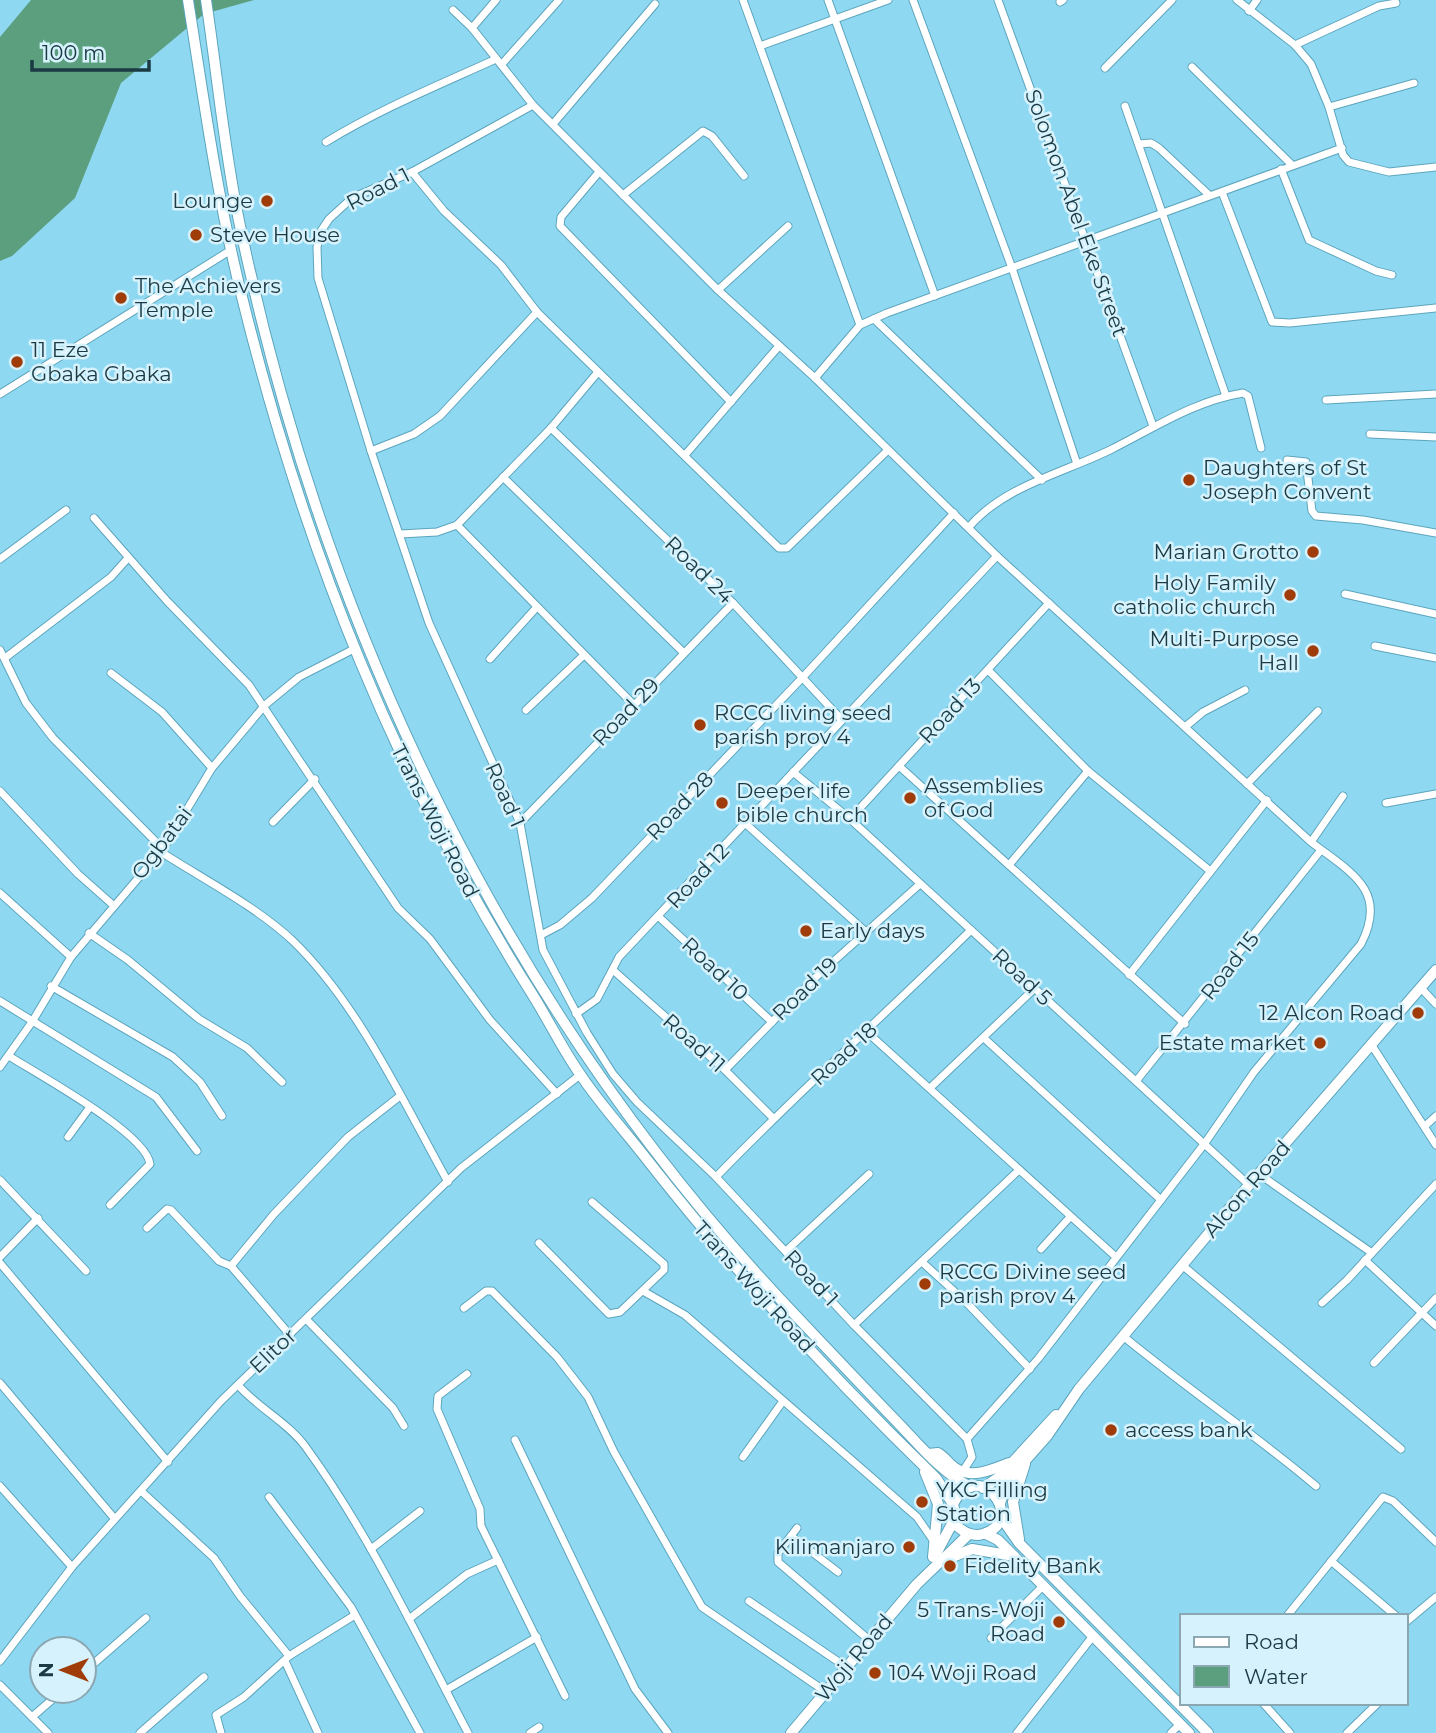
<svg xmlns="http://www.w3.org/2000/svg" width="1436" height="1733" viewBox="0 0 1436 1733" font-family="Montserrat,sans-serif">
	<style>
		.water { fill: #5b9f7e }
		.lines { fill: none; stroke-linecap: round; stroke-linejoin: round }
		.street-casing { stroke: #5ca5bd; stroke-width: 9 }
		.secondary-casing { stroke: #5ca5bd; stroke-width: 12 }
		.street { stroke: #fff; stroke-width: 7 }
		.secondary { stroke: #fff; stroke-width: 10 }
		.poi-dot { fill: #a03c09; stroke: #d6f2fc; stroke-width: 2.5 }
		.labels { text-anchor: middle; stroke-width: 5; stroke-linejoin: round; paint-order: stroke }
		.street-label { font-size: 21px; fill: #1b3a44; stroke: #d6f2fc }
		.poi-label { font-size: 21px; fill: #1b3a44; stroke: #d6f2fc; text-anchor: start }
	</style>
	<rect width="100%" height="100%" fill="#8fd8f1"/>
	<path class="water" d="M31,0h223l-50,14 -83,69 -46,115 -63,58 -12,5v-224z"/>
	<g class="lines">
		<defs>
			<g id="street">
				<path d="M743,0l117,325"/>
				<path d="M828,0l107,296"/>
				<path d="M913,0l99,268 65,196"/>
				<path d="M998,0l155,426"/>
				<path d="M1237,0l58,45 16,19 18,43 14,48 6,7 40,10 47,-5"/>
				<path d="M1060,2l3,-2"/>
				<path d="M453,10l19,18 61,77 185,185 97,88 182,178 314,286c39,30 78,48 50,102l-107,128 -49,71 -167,216 -71,80"/>
				<path d="M1249,11l8,-11"/>
				<path d="M472,28l24,-28"/>
				<path d="M1295,45l84,-39 17,-3"/>
				<path d="M760,46l128,-46"/>
				<path d="M502,64l57,-64"/>
				<path d="M1192,67l99,97"/>
				<path d="M1105,68l67,-68"/>
				<path d="M533,105l-121,67 -60,26 -23,21 -8,12 -4,16 1,31 53,173 58,172 91,200 23,127 44,83 26,41 24,28 79,75 138,148 113,114 5,18 -9,14"/>
				<path d="M1125,106l101,290"/>
				<path d="M1329,107l85,-24"/>
				<path d="M553,124l102,-120"/>
				<path d="M326,142c54,-33 113,-57 170,-83"/>
				<path d="M1139,144l12,-1 8,5 50,47"/>
				<path d="M1281,169l28,71 67,31 16,4"/>
				<path d="M412,172l32,39 57,54 36,47 242,236h8l101,-98"/>
				<path d="M599,172l-38,45 -1,9 171,176"/>
				<path d="M1222,192l50,130 18,1 146,-15"/>
				<path d="M623,195l80,-64 9,5 32,40"/>
				<path d="M718,290l70,-64"/>
				<path d="M874,319l168,161"/>
				<path d="M815,378l45,-53 27,-12 455,-165"/>
				<path d="M0,394l231,-144"/>
				<path d="M1326,400l110,-6"/>
				<path d="M551,428l182,175 108,116"/>
				<path d="M1370,434l66,3"/>
				<path d="M371,451l43,-17 26,-18 97,-104"/>
				<path d="M685,455l94,-109"/>
				<path d="M1287,460l19,2 6,49 4,5 47,4 73,13"/>
				<path d="M503,477l181,176"/>
				<path d="M94,518l73,83 82,84 149,223 32,31 60,81 67,74"/>
				<path d="M457,525l176,179"/>
				<path d="M969,527c35,-41 94,-54 141,-77 44,-22 84,-49 133,-57l5,3 13,52"/>
				<path d="M400,534l37,-2 20,-7 94,-97 47,-56"/>
				<path d="M0,559l66,-49"/>
				<path d="M1345,594l91,20"/>
				<path d="M1375,646l61,12"/>
				<path d="M0,650l26,53 27,35 110,111"/>
				<path d="M5,658l106,-81 17,-19"/>
				<path d="M490,659l46,-51"/>
				<path d="M988,670l100,101 121,99"/>
				<path d="M111,673l51,39 50,56"/>
				<path d="M526,710l58,-55"/>
				<path d="M1185,727l18,-15 42,-22"/>
				<path d="M899,766l286,258"/>
				<path d="M793,772l57,47 399,366"/>
				<path d="M1247,784l71,-73"/>
				<path d="M0,791l78,83 35,31"/>
				<path d="M1386,803l50,-9"/>
				<path d="M850,819l199,-216"/>
				<path d="M273,822l42,-43"/>
				<path d="M520,823l213,-220"/>
				<path d="M747,825l119,107"/>
				<path d="M1311,842l32,-46"/>
				<path d="M161,852c42,27 96,55 132,89 66,64 111,162 155,241"/>
				<path d="M1009,865l79,-94"/>
				<path d="M0,893l71,64"/>
				<path d="M659,917l113,105"/>
				<path d="M89,933l39,27 71,59 48,29 35,34"/>
				<path d="M541,935l19,-10 32,-27 211,-221 151,-164"/>
				<path d="M613,970l112,100 48,48"/>
				<path d="M1129,975l138,-175"/>
				<path d="M51,986l122,71 27,25 22,34"/>
				<path d="M1420,987l16,17"/>
				<path d="M0,1001l156,96 41,54"/>
				<path d="M576,1014l21,-15 22,-42 378,-401"/>
				<path d="M868,1033l248,224"/>
				<path d="M985,1039l176,161"/>
				<path d="M1371,1044l65,101"/>
				<path d="M9,1056c28,18 137,77 141,108l-40,41"/>
				<path d="M0,1067l32,-45 39,-65 92,-108 49,-81 53,-63 34,-28 55,-28"/>
				<path d="M725,1070l91,-93 104,-93"/>
				<path d="M1137,1080l184,-230"/>
				<path d="M930,1088l104,-99"/>
				<path d="M1425,1126l11,-10"/>
				<path d="M68,1137l22,-30"/>
				<path d="M1259,1174l113,79"/>
				<path d="M716,1177c82,-85 171,-164 255,-247"/>
				<path d="M0,1180l86,91"/>
				<path d="M147,1228l20,-19 4,1 48,51 12,5 59,69"/>
				<path d="M539,1243l70,71 11,-2 44,-42v-6l-72,-62"/>
				<path d="M1041,1249l29,-32"/>
				<path d="M786,1251l83,-77"/>
				<path d="M0,1257l38,-39"/>
				<path d="M1365,1260l71,66"/>
				<path d="M922,1262l44,40 64,67"/>
				<path d="M0,1263l168,199"/>
				<path d="M1182,1265l219,184"/>
				<path d="M231,1266l43,-52 74,-77 52,-41"/>
				<path d="M643,1291l42,24 232,202 16,23"/>
				<path d="M1322,1303l25,-23 89,-96"/>
				<path d="M464,1308l22,-17h6l65,66 31,40 26,55 88,155 124,85"/>
				<path d="M307,1320l86,88 11,18"/>
				<path d="M854,1325l165,-155"/>
				<path d="M1123,1336c63,52 130,97 193,150"/>
				<path d="M1374,1363l62,-65"/>
				<path d="M467,1374l-29,22 -1,13 43,100 1,17 84,170"/>
				<path d="M0,1383l114,135"/>
				<path d="M238,1385c19,22 49,37 67,61 65,89 112,190 163,287"/>
				<path d="M515,1440l120,249 33,44"/>
				<path d="M743,1457l40,-56"/>
				<path d="M0,1486l72,81"/>
				<path d="M141,1491l73,67 26,38 49,60"/>
				<path d="M269,1497l82,110 69,126"/>
				<path d="M797,1528l-19,25v9l90,77"/>
				<path d="M791,1536l47,36"/>
				<path d="M371,1549l49,-38"/>
				<path d="M1331,1561l65,55"/>
				<path d="M749,1601l97,66"/>
				<path d="M1287,1616l96,-119 10,4 43,41"/>
				<path d="M409,1619l58,-45 31,-14"/>
				<path d="M1406,1622l30,-25"/>
				<path d="M991,1638l52,-52"/>
				<path d="M0,1661l72,-94 149,-166 240,-233 119,-93"/>
				<path d="M285,1661l33,72"/>
				<path d="M84,1672l62,-54"/>
				<path d="M0,1685l48,48"/>
				<path d="M446,1690l91,-53"/>
				<path d="M1263,1703l27,30"/>
				<path d="M32,1717l30,-26"/>
				<path d="M140,1733l64,-56"/>
				<path d="M221,1733l-5,-18 28,-18 45,-41 66,-41"/>
				<path d="M530,1733l9,-6"/>
				<path d="M1017,1733l76,-97"/>
				<path d="M1171,1733l9,-9"/>
				<path d="M1347,1733l31,-30"/>
			</g>
			<g id="secondary">
				<path d="M188,0c16,101 30,203 55,301 62,250 153,478 291,696 16,26 30,55 48,80 19,28 42,53 63,80 89,114 187,220 291,321l17,26 5,23c7,6 15,10 25,7 45,-13 -5,-80 -30,-30"/>
				<path d="M206,0c11,73 18,149 33,221 85,410 270,795 560,1098 34,36 67,71 101,106 21,22 43,49 71,62"/>
				<path d="M928,1454l10,-1c7,4 10,10 17,15 16,11 37,2 54,-5"/>
				<path d="M925,1472l13,32 -5,53"/>
				<path d="M983,1488l15,-10 58,-63"/>
				<path d="M1000,1503l8,-23 39,-44 32,-47 170,-204 187,-215"/>
				<path d="M1001,1517l18,26 189,190"/>
				<path d="M986,1534l12,6 191,193"/>
				<path d="M1019,1539l-6,-37 12,-38"/>
				<path d="M937,1552l17,-32"/>
				<path d="M945,1560l27,-11 42,7"/>
				<path d="M791,1733l126,-149 52,-50"/>
			</g>
		</defs>
		<use href="#street" class="street-casing"/>
		<use href="#secondary" class="secondary-casing"/>
		<use href="#street" class="street"/>
		<use href="#secondary" class="secondary"/>
	</g>
	<g class="poi-dot">
		<circle cx="267" cy="201" r="7"/>
		<circle cx="196" cy="235" r="7"/>
		<circle cx="121" cy="298" r="7"/>
		<circle cx="17" cy="362" r="7"/>
		<circle cx="1189" cy="480" r="7"/>
		<circle cx="1313" cy="552" r="7"/>
		<circle cx="1290" cy="595" r="7"/>
		<circle cx="1313" cy="651" r="7"/>
		<circle cx="700" cy="725" r="7"/>
		<circle cx="910" cy="798" r="7"/>
		<circle cx="722" cy="803" r="7"/>
		<circle cx="806" cy="931" r="7"/>
		<circle cx="1418" cy="1013" r="7"/>
		<circle cx="1320" cy="1043" r="7"/>
		<circle cx="925" cy="1284" r="7"/>
		<circle cx="1111" cy="1430" r="7"/>
		<circle cx="922" cy="1502" r="7"/>
		<circle cx="909" cy="1547" r="7"/>
		<circle cx="950" cy="1566" r="7"/>
		<circle cx="1059" cy="1622" r="7"/>
		<circle cx="875" cy="1673" r="7"/>
	</g>
	<g class="labels">
		<g class="street-label">
			<text transform="translate(378 189) rotate(-27)" y="7">Road 1</text>
			<text transform="translate(1076 213) rotate(70)" y="7">Solomon Abel Eke Street</text>
			<text transform="translate(699 570) rotate(44)" y="7">Road 24</text>
			<text transform="translate(950 711) rotate(-47)" y="7">Road 13</text>
			<text transform="translate(626 712) rotate(-46)" y="7">Road 29</text>
			<text transform="translate(505 795) rotate(66)" y="7">Road 1</text>
			<text transform="translate(680 806) rotate(-46)" y="7">Road 28</text>
			<text transform="translate(435 821) rotate(63)" y="7">Trans Woji Road</text>
			<text transform="translate(162 843) rotate(-53)" y="7">Ogbatai</text>
			<text transform="translate(698 876) rotate(-47)" y="7">Road 12</text>
			<text transform="translate(1230 966) rotate(-52)" y="7">Road 15</text>
			<text transform="translate(715 969) rotate(43)" y="7">Road 10</text>
			<text transform="translate(1022 977) rotate(43)" y="7">Road 5</text>
			<text transform="translate(805 989) rotate(-44)" y="7">Road 19</text>
			<text transform="translate(694 1043) rotate(42)" y="7">Road 11</text>
			<text transform="translate(844 1054) rotate(-43)" y="7">Road 18</text>
			<text transform="translate(1247 1189) rotate(-49)" y="7">Alcon Road</text>
			<text transform="translate(811 1278) rotate(47)" y="7">Road 1</text>
			<text transform="translate(754 1287) rotate(48)" y="7">Trans Woji Road</text>
			<text transform="translate(273 1351) rotate(-43)" y="7">Elitor</text>
			<text transform="translate(854 1658) rotate(-50)" y="7">Woji Road</text>
		</g>
		<g class="poi-label">
			<text x="253" y="208" text-anchor="end">Lounge</text>
			<text x="210" y="242">Steve House</text>
			<text x="135" y="293">The Achievers<tspan x="135" dy="24">Temple</tspan></text>
			<text x="31" y="357">11 Eze<tspan x="31" dy="24">Gbaka Gbaka</tspan></text>
			<text x="1203" y="475">Daughters of St<tspan x="1203" dy="24">Joseph Convent</tspan></text>
			<text x="1299" y="559" text-anchor="end">Marian Grotto</text>
			<text x="1276" y="590" text-anchor="end">Holy Family<tspan x="1276" dy="24">catholic church</tspan></text>
			<text x="1299" y="646" text-anchor="end">Multi-Purpose<tspan x="1299" dy="24">Hall</tspan></text>
			<text x="714" y="720">RCCG living seed<tspan x="714" dy="24">parish prov 4</tspan></text>
			<text x="924" y="793">Assemblies<tspan x="924" dy="24">of God</tspan></text>
			<text x="736" y="798">Deeper life<tspan x="736" dy="24">bible church</tspan></text>
			<text x="820" y="938">Early days</text>
			<text x="1404" y="1020" text-anchor="end">12 Alcon Road</text>
			<text x="1306" y="1050" text-anchor="end">Estate market</text>
			<text x="939" y="1279">RCCG Divine seed<tspan x="939" dy="24">parish prov 4</tspan></text>
			<text x="1125" y="1437">access bank</text>
			<text x="936" y="1497">YKC Filling<tspan x="936" dy="24">Station</tspan></text>
			<text x="895" y="1554" text-anchor="end">Kilimanjaro</text>
			<text x="964" y="1573">Fidelity Bank</text>
			<text x="1045" y="1617" text-anchor="end">5 Trans-Woji<tspan x="1045" dy="24">Road</tspan></text>
			<text x="889" y="1680">104 Woji Road</text>
		</g>
	</g>
	<rect x="1180" y="1614" width="228" height="91" fill="#d6f2fc" stroke="#8ba8b2" stroke-width="2"/>
	<rect x="1194" y="1637" width="35" height="10" fill="#ffffff" stroke="#8ba8b2" stroke-width="2"/>
	<text x="1244" y="1649" font-size="21" fill="#1b3a44">Road</text>
	<rect x="1194" y="1666" width="35" height="21" fill="#5b9f7e" stroke="#8ba8b2" stroke-width="2"/>
	<text x="1244" y="1684" font-size="21" fill="#1b3a44">Water</text>
	<g transform="translate(63 1670) rotate(270)"><circle r="33" fill="#d6f2fc" stroke="#8ba8b2" stroke-width="2"/>
	<path d="M0-5L12 26L0 18L-12 26Z" fill="#a03c09"/>
	<text y="-10" font-size="19" font-weight="bold" text-anchor="middle" fill="#1b3a44">N</text>
	</g>
	<path d="M32 60v10h117v-10" fill="none" stroke="#1b3a44" stroke-width="3.5"/>
	<text x="42" y="60" font-size="21" fill="#1b3a44" stroke="#d6f2fc" stroke-width="5" paint-order="stroke">100 m</text>
</svg>
